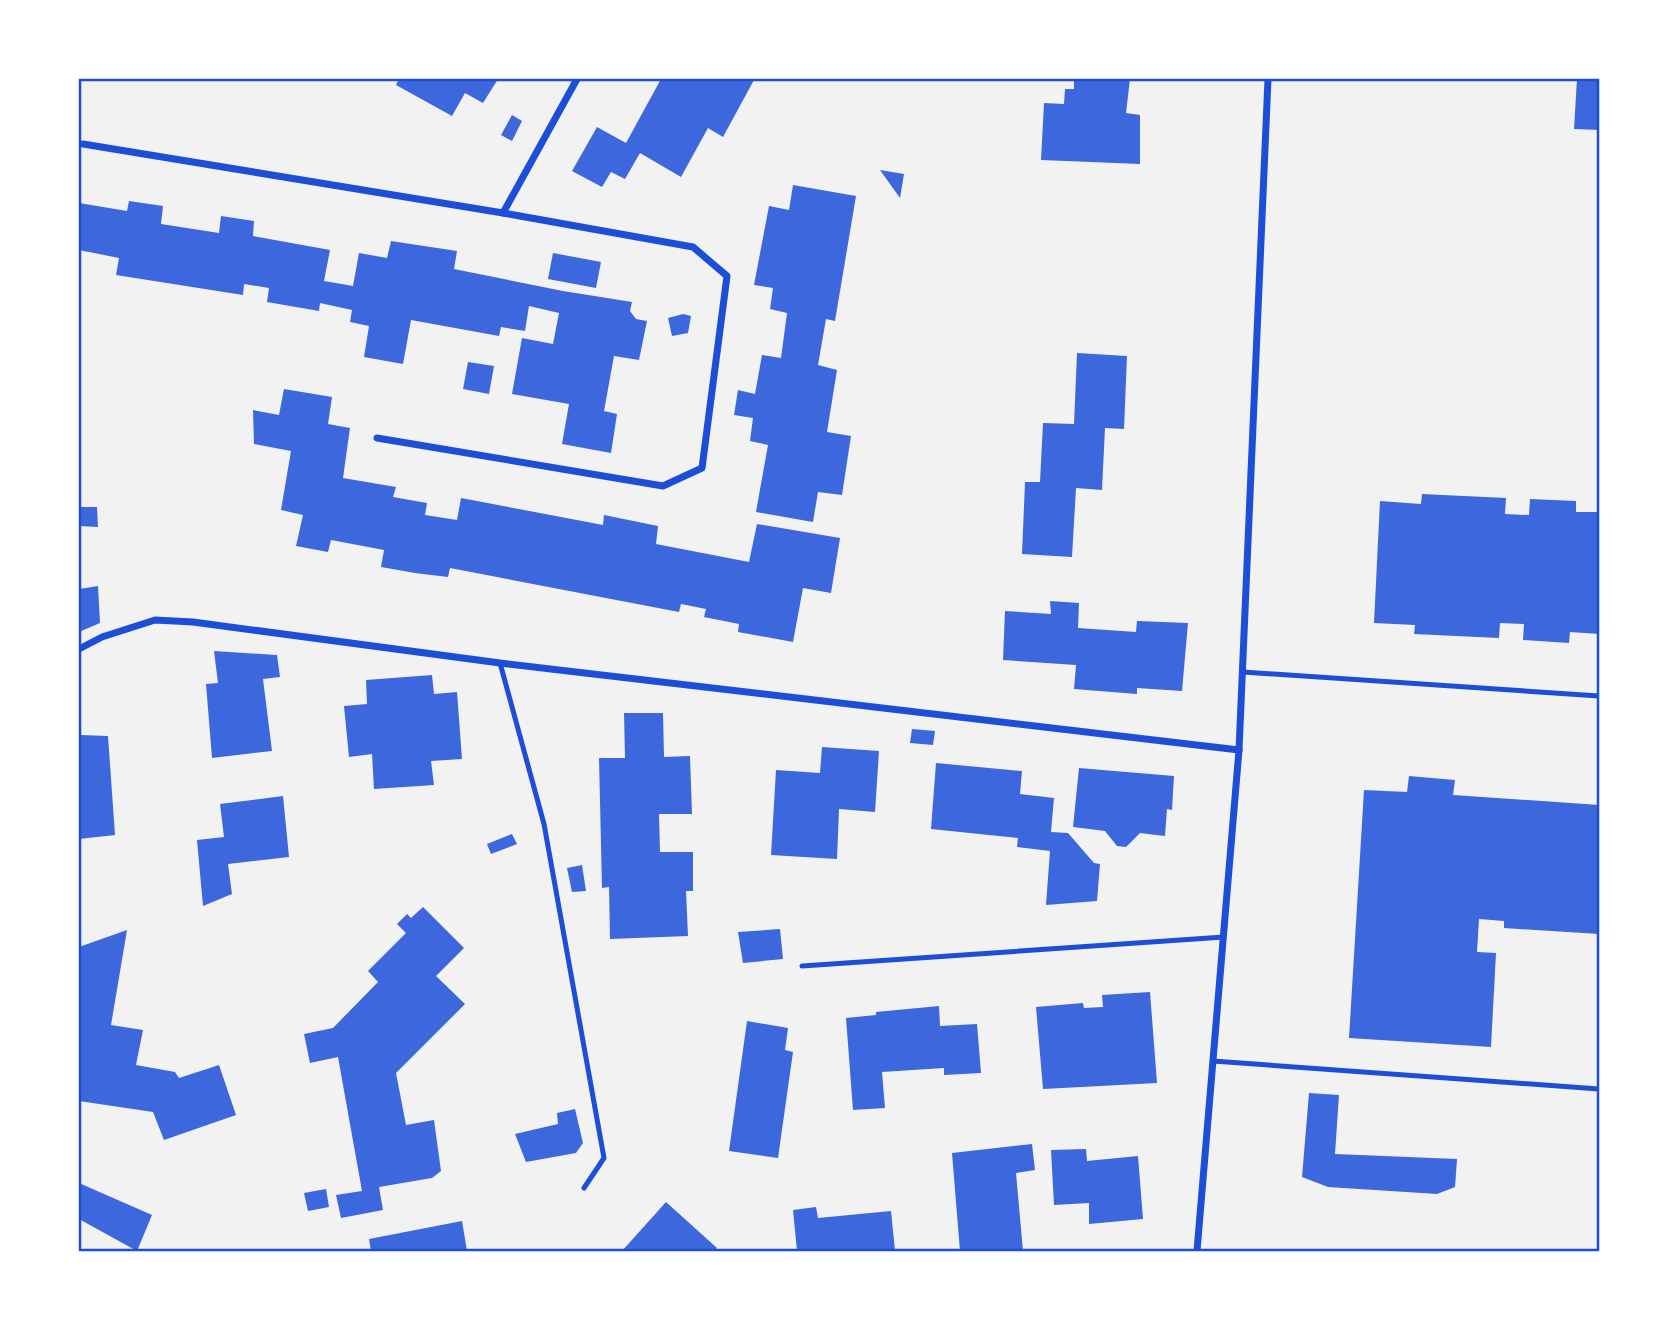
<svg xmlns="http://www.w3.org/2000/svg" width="1678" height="1330" viewBox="0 0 1678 1330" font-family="Montserrat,sans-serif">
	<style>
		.building { fill: #3d67dc }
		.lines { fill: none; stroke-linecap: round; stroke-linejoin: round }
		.service { stroke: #1d4ed8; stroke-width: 5 }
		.minor { stroke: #1d4ed8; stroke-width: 7 }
		.neatline { fill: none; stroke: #1d4ed8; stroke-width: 2.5 }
	</style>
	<rect width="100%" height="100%" fill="#f2f2f2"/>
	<g class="building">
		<path d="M399,79h99l-15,24 -18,-10 -13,23 -56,-31z"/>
		<path d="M661,79l93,1 -31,57 -15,-9 -27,49 -41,-24 -15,26 -14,-7 -9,15 -30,-16 25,-44 29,16z"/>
		<path d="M1074,79h56l-4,34 14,2v49l-99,-4 3,-57 20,1 1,-15h9z"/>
		<path d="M1577,79h22v51l-25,-1z"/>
		<path d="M512,115l10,6 -10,20 -11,-6z"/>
		<path d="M880,170l24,4 -4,24z"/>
		<path d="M793,185l63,11 -21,125 -9,-2 -8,46 19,5 -10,62 24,4 -9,59 -24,-3 -5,30 -57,-10 12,-67 -18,-4 3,-23 -19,-3 4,-25 17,4 7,-39 19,3 6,-45 -17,-4 3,-21 -19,-3 15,-79 20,4z"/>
		<path d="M129,201l34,5 -2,18 58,9 2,-17 33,5 -1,15 77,14 -6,31 29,5 6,-33 28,5 4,-17 66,10 -3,18 109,22 69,11 -2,9 6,8 11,2 -8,39 -25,-4 -10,55 13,3 -6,39 -49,-9 7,-40 -57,-10 10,-56 31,6 6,-31 -30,-7 -4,25 -24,-4 -2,9 -88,-16 -8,44 -39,-7 5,-31 -19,-4 2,-12 -32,-7 -1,8 -52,-9 2,-14 -25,-4 -1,11 -127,-20 3,-17 -40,-8v-47l48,8z"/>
		<path d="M553,253l48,9 -5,26 -48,-9z"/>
		<path d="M683,314l8,2 -3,17 -16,3 -4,-18z"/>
		<path d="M1077,353l50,3 -3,73 -19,-1 -3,62 -26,-2 -4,69 -50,-3 3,-72h15l3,-59 31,1z"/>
		<path d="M468,362l26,4 -5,28 -26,-5z"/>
		<path d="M284,389l48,8 -4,27 22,4 -7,50 53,9 -3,10 34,6 -2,12 32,5 4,-22 142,27 1,-10 54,11 -2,18 93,18 8,-38 83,14 -9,55 -28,-5 -10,54 -55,-10 1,-8 -35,-7 2,-8 -25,-5 -2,8 -229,-44 -2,9 -33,-4 -34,-6 3,-17 -53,-10 -3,12 -32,-6 7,-31 -22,-5 10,-59 -37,-7 -1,-34 26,5z"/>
		<path d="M1422,494l84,4 -1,16 24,1 1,-16 46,2v11h23v122l-29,-2 -1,11 -46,-3 1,-16 -24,-1 -1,15 -85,-4 1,-9 -41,-2 6,-122 41,3z"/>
		<path d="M79,507h18l1,20 -19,-1z"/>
		<path d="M98,586l2,37 -21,9v-43z"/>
		<path d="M1050,601l29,2 -1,25 58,4 1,-11 51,2 -6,68 -45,-3v6l-63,-5 2,-24 -73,-5 2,-49 46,3z"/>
		<path d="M214,651l63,4 3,22 -17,2 9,72 -60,7 -6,-74 12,-1z"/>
		<path d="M432,675l2,19 23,-2 5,67 -31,2 3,24 -60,4 -2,-35 -23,3 -5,-51 23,-2 -1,-24z"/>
		<path d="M624,713h39l1,44 26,-1 2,58h-33l1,38h33v39h-7l2,45 -78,3 -1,-52 -7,1 -3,-130h26z"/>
		<path d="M79,728h2v7l27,1 7,99 -36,4z"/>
		<path d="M912,729l23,2 -2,14 -23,-2z"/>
		<path d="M822,747l57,4 -4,61 -36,-3 -2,50 -66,-4 5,-85 44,3z"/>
		<path d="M936,763l86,8 -2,23 34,4 -3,34 17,1 26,30 6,1 -3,37 -51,4 4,-54 -33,-4 1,-9 -87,-9z"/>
		<path d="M1079,768l95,8 -2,34 -5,-1 -2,27 -25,-3 -14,14 -9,-1 -12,-15 -32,-4z"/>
		<path d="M1409,776l46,4 -2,15 146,10v129l-95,-6v-7l-25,-2 -2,33 19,1 -5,94 -142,-9 15,-248 43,2z"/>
		<path d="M283,796l6,61 -61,7 4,30 -29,12 -6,-66 27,-3 -4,-33z"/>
		<path d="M512,834l5,10 -26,10 -4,-10z"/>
		<path d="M582,865l4,26 -14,1 -5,-24z"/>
		<path d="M423,907l41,41 -28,28 29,28 -69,69 10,52 28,-5 7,51 -9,7 -53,9 4,23 -42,8 -5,-23 26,-4 -24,-134 -28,6 -6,-29 29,-6 45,-46 -10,-11 38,-38 -9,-9 10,-10 4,4z"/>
		<path d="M780,929l3,30 -40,4 -5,-31z"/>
		<path d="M127,930l-16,95 32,5 -7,35 39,7 4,6 40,-13 17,50 -72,25 -11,-28 -74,-11v-154z"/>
		<path d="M1150,992l7,91 -114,6 -7,-82 47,-4 1,5 19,-1 -1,-12z"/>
		<path d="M939,1006l1,20 37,-2 4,49 -37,2v-7l-62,4 3,36 -32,2 -7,-92 30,-3v-3z"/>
		<path d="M747,1021l41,7 -3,22 8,2 -15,106 -49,-7z"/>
		<path d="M1309,1093l30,2 -4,59 122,5 -2,28 -18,7 -109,-7 -26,-10z"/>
		<path d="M575,1109l8,34 -7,10 -50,9 -11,-28 43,-10 -1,-11z"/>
		<path d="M1032,1144l3,26 -19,3 7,78h-63l-8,-98z"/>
		<path d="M1086,1149l1,12 51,-5 5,63 -54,5v-21l-35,2 -3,-55z"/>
		<path d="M79,1183l73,32 -15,36 -58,-32z"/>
		<path d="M326,1189l3,18 -21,4 -4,-18z"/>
		<path d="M666,1202l51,46 -3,3h-92z"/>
		<path d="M816,1207l2,11 73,-7 4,40h-98l-4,-41z"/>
		<path d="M462,1221l5,30h-96l-2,-12z"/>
	</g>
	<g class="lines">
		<g class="service">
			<path d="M500,663l44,161 60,334 -20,30"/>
			<path d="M1243,672l356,24"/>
			<path d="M802,966l422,-29"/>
			<path d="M1213,1061l386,28"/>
		</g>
		<g class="minor">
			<path d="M83,144l420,69 74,-134"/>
			<path d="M377,438l286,48 39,-18 25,-192 -34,-29 -190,-34"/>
			<path d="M79,649l23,-12 53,-17 38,2 307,41 739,87"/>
			<path d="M1197,1251l42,-501 29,-671"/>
		</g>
	</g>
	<rect width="1678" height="1330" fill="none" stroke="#ffffff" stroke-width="161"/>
	<rect x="80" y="80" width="1518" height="1170" class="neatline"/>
</svg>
